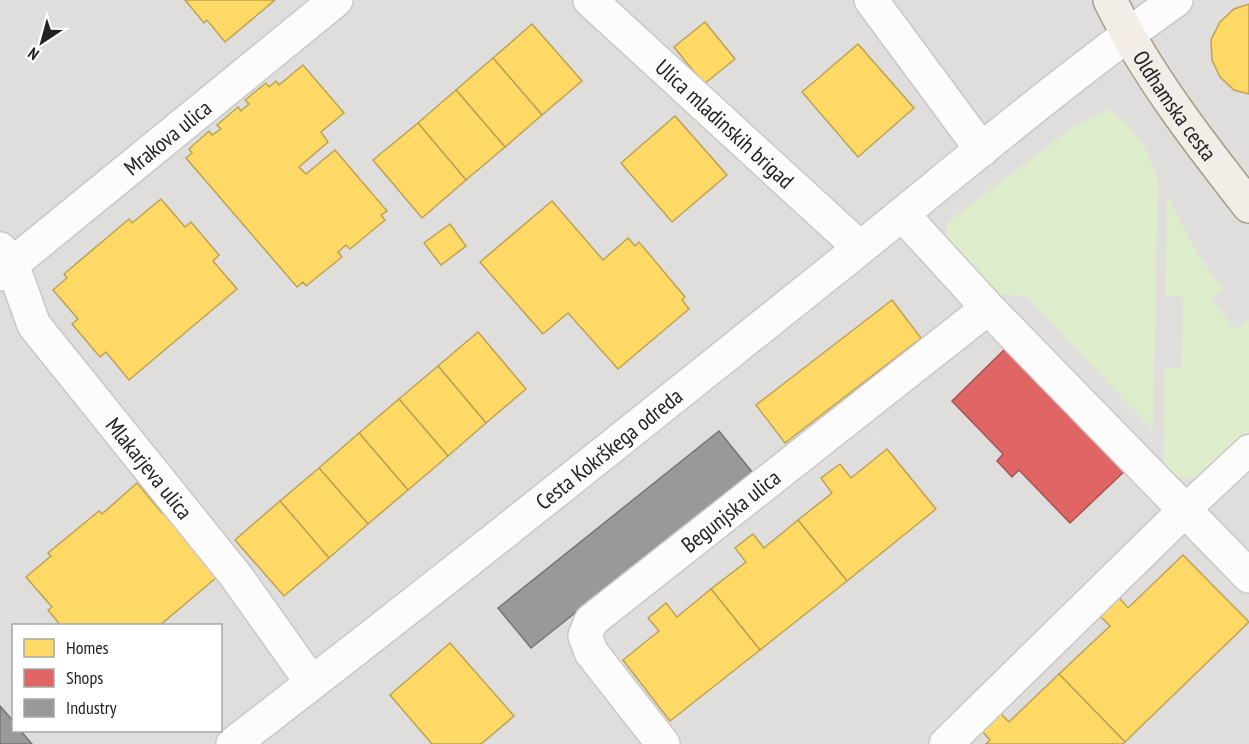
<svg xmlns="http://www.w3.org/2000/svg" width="1249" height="744" viewBox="0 0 1249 744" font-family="'PT Sans Narrow',sans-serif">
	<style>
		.residential { fill: #dfdedc; fill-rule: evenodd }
		.grass { fill: #ddeccb }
		.parking { fill: #e0dfde }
		.homes { fill: #ffd966; stroke: #bda252; stroke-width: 1.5 }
		.shops { fill: #e06666; stroke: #a75252; stroke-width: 1.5 }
		.industry { fill: #999; stroke: #757575; stroke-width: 1.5 }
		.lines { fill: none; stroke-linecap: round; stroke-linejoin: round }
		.pedestrian-casing { stroke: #c9c8c7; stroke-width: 33 }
		.minor-casing { stroke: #c9c8c7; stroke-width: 36 }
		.primary-casing { stroke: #a79c86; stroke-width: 36 }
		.pedestrian { stroke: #fdfcfc; stroke-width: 30 }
		.minor { stroke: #fdfcfc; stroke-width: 33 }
		.primary { stroke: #f3ede7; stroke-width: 33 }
		.labels { text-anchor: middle; stroke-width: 6; stroke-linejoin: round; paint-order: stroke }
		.street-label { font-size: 22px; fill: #222; stroke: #fff }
	</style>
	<rect width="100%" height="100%" fill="#f0eeeb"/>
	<path class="residential" d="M0,0h1249v744h-1249zM14,626h206v104h-206z"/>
	<g class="grass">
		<path d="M1107,110c13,2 33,28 39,40 5,9 8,21 12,31l-5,250 -127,-135 -28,-1 -41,-43 -9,-13 -2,-13 4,-6 123,-93z"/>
		<path d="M1167,194l31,60 25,34 -11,11 23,30 14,-9v112l-42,42c-17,9 -31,4 -44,-8l1,-98h17l2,-71 -18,-1z"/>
	</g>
	<g class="parking">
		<path d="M998,295l28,1 127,135 -2,24z"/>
		<path d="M868,402l12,43 -267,214 -10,-49z"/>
		<path d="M1045,572l24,23 -149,149h-46z"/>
	</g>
	<g class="homes">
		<path d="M185,0h90l-50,42 -18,-22 -3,3z"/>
		<path d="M1249,4v90l-15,-4 -14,-13 -8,-17 -1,-20 9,-18 14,-13z"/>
		<path d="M705,22l30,37 -31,25 -30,-37z"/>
		<path d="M532,24l50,57 -40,34 -49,-57z"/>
		<path d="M858,44l56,64 -56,49 -56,-65z"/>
		<path d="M493,58l49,57 -37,32 -49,-57z"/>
		<path d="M303,65l41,48 -23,19 7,10 -29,25 7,7 29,-24 52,61 -6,4 4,5 -35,29 -4,-4 -8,7 4,5 -36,29 -3,-4 -6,5 -111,-129 6,-5 -3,-4 20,-18 3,4 9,-6 -4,-4 21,-18 3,4 8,-7 -4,-4 21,-17 3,4 7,-6 3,4z"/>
		<path d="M456,90l49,57 -39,33 -48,-57z"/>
		<path d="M675,116l52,59 -55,47 -51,-59z"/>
		<path d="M418,123l48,57 -44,38 -49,-58z"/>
		<path d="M161,199l24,28 6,-5 28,33 -6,6 24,28 -108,91 -23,-28 -6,5 -28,-33 6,-5 -25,-29 14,-12 -3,-4 65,-55 3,4z"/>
		<path d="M552,201l51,59 25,-22 7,8 4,-4 46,55 -3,3 7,9 -71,60 -50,-56 -25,21 -63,-72z"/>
		<path d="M450,224l16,22 -25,19 -17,-22z"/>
		<path d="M892,300l29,38 -136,105 -29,-38z"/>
		<path d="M478,332l48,57 -40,34 -48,-57z"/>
		<path d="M438,366l48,57 -38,33 -49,-57z"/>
		<path d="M399,399l49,57 -40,34 -49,-57z"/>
		<path d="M359,433l49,57 -40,34 -49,-56z"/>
		<path d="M887,449l49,60 -89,72 -49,-61 34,-27 -11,-15 19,-14 11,14z"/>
		<path d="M319,468l49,56 -39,34 -49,-57z"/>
		<path d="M137,483l25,30 4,-4 51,68 -58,49h-98l-13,-16 4,-3 -26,-30 25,-21 -3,-3 51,-42 3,3z"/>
		<path d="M280,501l49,57 -45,38 -49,-56z"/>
		<path d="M798,520l49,61 -87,69 -49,-61 35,-27 -11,-14 18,-14 11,14z"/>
		<path d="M1183,555l66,67 -124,120 -66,-68 51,-48 -14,-14 19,-19 13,15z"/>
		<path d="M711,589l49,61 -90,71 -47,-61 36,-29 -11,-13 18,-15 11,14z"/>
		<path d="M450,643l64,73 -33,28h-49l-42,-49z"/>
		<path d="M1059,674l66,68 -2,2h-137l4,-4 -12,-13 18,-18 13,13z"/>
	</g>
	<path class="shops" d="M1011,343l119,123 -60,57 -51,-53 -7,7 -15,-16 6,-7 -51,-53z"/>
	<g class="industry">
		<path d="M719,431l33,41 -221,176 -33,-40z"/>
		<path d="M0,706l14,16v8h6l12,14h-32z"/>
	</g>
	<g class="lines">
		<defs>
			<path id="pedestrian" d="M1185,510l64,-60"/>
			<g id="minor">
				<path id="s1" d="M590,0l270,248"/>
				<path d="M871,0l111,150"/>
				<path d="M902,214l86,94 261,268"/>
				<path id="s2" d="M0,249l12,15 22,61 202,251 76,107"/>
				<path id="s3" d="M0,274l336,-274"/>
				<path id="s4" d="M233,744c206,-158 408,-321 611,-483 110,-88 217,-180 332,-261"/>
				<path id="s5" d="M663,744l-72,-92 -6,-16 6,-15 397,-313"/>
				<path d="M946,744l239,-234"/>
			</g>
			<g id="primary">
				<path id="s6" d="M1110,0c36,74 88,141 139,206"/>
			</g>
		</defs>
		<use href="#pedestrian" class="pedestrian-casing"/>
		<use href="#minor" class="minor-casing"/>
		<use href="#primary" class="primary-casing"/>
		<use href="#pedestrian" class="pedestrian"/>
		<use href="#minor" class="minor"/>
		<use href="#primary" class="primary"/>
	</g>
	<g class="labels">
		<g class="street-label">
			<text dy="8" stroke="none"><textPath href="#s6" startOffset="124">Oldhamska cesta</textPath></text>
			<text dy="8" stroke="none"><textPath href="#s1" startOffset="183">Ulica mladinskih brigad</textPath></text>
			<text dy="8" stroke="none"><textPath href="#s3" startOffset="216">Mrakova ulica</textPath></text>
			<text dy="8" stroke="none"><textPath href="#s4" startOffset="478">Cesta Kokrškega odreda</textPath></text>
			<text dy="8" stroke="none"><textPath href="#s2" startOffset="268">Mlakarjeva ulica</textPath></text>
			<text dy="8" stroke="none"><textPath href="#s5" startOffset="328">Begunjska ulica</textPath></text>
		</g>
	</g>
	<rect x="12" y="624" width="210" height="108" fill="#ffffff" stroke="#a7a7a7" stroke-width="1.5"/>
	<rect x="24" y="639" width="30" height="18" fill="#ffd966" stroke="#a7a7a7" stroke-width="1.5"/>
	<text x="66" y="654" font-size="18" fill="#222222">Homes</text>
	<rect x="24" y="669" width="30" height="18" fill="#e06666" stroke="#a7a7a7" stroke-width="1.5"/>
	<text x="66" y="684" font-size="18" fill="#222222">Shops</text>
	<rect x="24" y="699" width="30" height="18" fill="#999999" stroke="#a7a7a7" stroke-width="1.5"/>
	<text x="66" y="714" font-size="18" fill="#222222">Industry</text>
	<g transform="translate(42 42) rotate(216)" stroke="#ffffff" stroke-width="4.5" paint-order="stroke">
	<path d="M0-4.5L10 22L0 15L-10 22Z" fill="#222222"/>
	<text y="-9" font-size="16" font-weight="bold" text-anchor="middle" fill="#222222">N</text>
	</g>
</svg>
